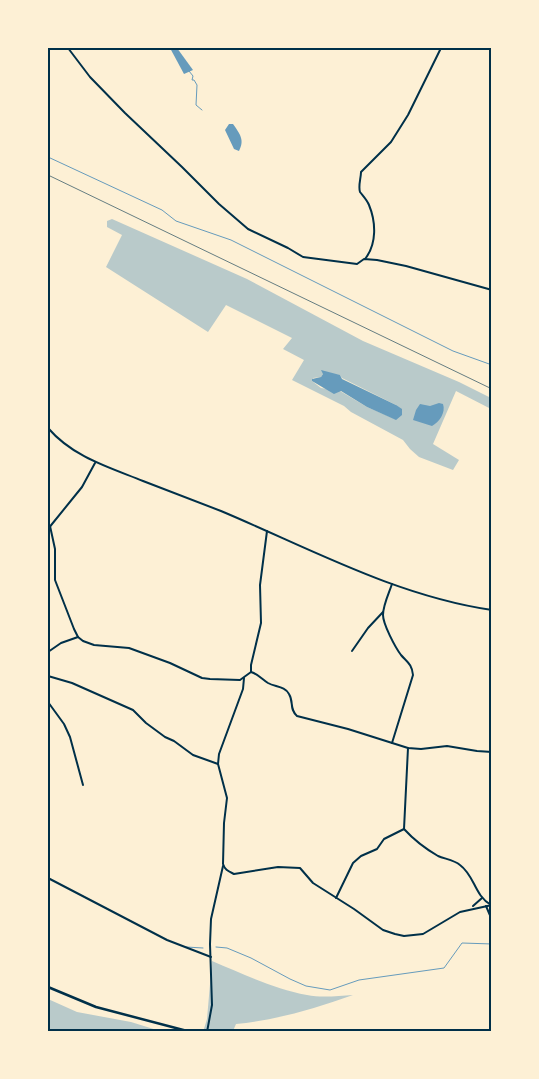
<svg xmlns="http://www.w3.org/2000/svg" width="539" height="1079" viewBox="0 0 539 1079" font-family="'PT Sans Narrow',sans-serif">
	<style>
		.green { fill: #b9caca; fill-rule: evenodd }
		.water { fill: #669bbc }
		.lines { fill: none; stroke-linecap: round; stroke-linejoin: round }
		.stream { stroke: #669bbc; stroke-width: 1 }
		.minor { stroke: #003049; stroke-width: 2 }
		.tertiary { stroke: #003049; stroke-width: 2.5 }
		.rail { stroke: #657d81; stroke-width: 1 }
		.neatline { fill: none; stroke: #003049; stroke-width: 2 }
	</style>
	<rect width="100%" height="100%" fill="#fdf0d5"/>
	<g class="green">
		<path d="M112,219l135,60 116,62 96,41 32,16v11l-35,-18 -23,53 26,16 -6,10 -34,-13 -9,-8 -7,-9 -52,-28 -7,-6 -52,-26 12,-20 -21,-11 9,-11 -66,-33 -18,27 -102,-65 16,-32 -15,-8v-6zM323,374l17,1 2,3 54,27 -1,14 -28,-12 -27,-16 -19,-3 -9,-7 1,-3 8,-1z"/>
		<path d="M212,961c31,13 62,28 95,34 14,3 31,1 46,0 -39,14 -77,25 -117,29l-3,7 -30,1 4,-13z"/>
		<path d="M48,999l29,13 54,10 29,9h-112z"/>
	</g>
	<g class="water">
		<path d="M170,48h7l16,22 -9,4z"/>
		<path d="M229,124h4c7,10 12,16 6,27l-5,-2 -9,-19z"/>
		<path d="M321,370l19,5 2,4 54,26 6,4v6l-6,5 -29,-13 -26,-16 -7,3 -22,-13v-2l9,-2 2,-3z"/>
		<path d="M439,403l4,1c3,9 -4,18 -11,22l-19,-6 3,-10 4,-6 10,2z"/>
	</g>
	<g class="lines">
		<g class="stream">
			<path d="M189,71l4,5 -1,4h2l3,5 -1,20 6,5"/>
			<path d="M48,157l114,53 14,11 55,19 222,111 39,14"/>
			<path d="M186,947l17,1"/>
			<path d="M216,947l11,1 24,10 39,21 16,7 24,4 29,-10 85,-12 18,-25 30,1"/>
		</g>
		<g class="minor">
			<path d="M68,48l22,29 35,36 57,54 37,37 29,25 40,19 15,9 54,7 7,-5 13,1 29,6 86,24"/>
			<path d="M365,259c12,-15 11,-37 4,-54 -2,-5 -6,-9 -9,-13 -2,-6 1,-14 1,-20l30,-30 17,-27 33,-67"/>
			<path d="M48,428c25,29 60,39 95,53 26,10 52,20 78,30 88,37 175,85 271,99"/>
			<path d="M50,526l5,23v31l19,49 4,8 5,4 11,4 35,3 41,15 32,15 8,1 30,1 11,-8c7,2 11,7 17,11 7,4 17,3 21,11 5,8 0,15 8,22l51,13 60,19 13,1 26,-3 30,5 15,1"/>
			<path d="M48,529l34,-42 13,-24"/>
			<path d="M352,651l16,-23 15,-16"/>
			<path d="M48,652l13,-9 17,-6"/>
			<path d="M251,672v-7l10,-42 -1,-38 7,-54"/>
			<path d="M48,676l24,7 61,27 13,13 19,14 9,4 19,14 25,9 9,34 -3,25 -1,41c2,6 5,7 11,10l44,-7 22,1 13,15 41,26 29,21 12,4 9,2 19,-2 37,-22 32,-7"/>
			<path d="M48,702l16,22 6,13 13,48"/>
			<path d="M392,743l21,-68c-1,-11 -6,-13 -12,-20 -6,-8 -18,-31 -18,-40 0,-10 6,-22 9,-31"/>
			<path d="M218,764l1,-10 24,-65 1,-11"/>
			<path d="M404,829l4,-81"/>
			<path d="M48,878l119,62 44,17"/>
			<path d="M336,898l17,-35 8,-7 16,-7 7,-10 20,-10c10,11 22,20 34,27 7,3 16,4 22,9 15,11 14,30 31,40"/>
			<path d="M473,906l9,-8"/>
			<path d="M486,906l6,14"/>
			<path d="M207,1032l5,-27 -2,-61 1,-25 12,-53"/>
		</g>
		<path class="tertiary" d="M48,987l48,20 95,25"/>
		<path class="rail" d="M48,175l444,214"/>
	</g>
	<rect width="539" height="1079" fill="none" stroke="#fdf0d5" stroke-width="98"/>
	<rect x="49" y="49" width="441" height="981" class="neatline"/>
</svg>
